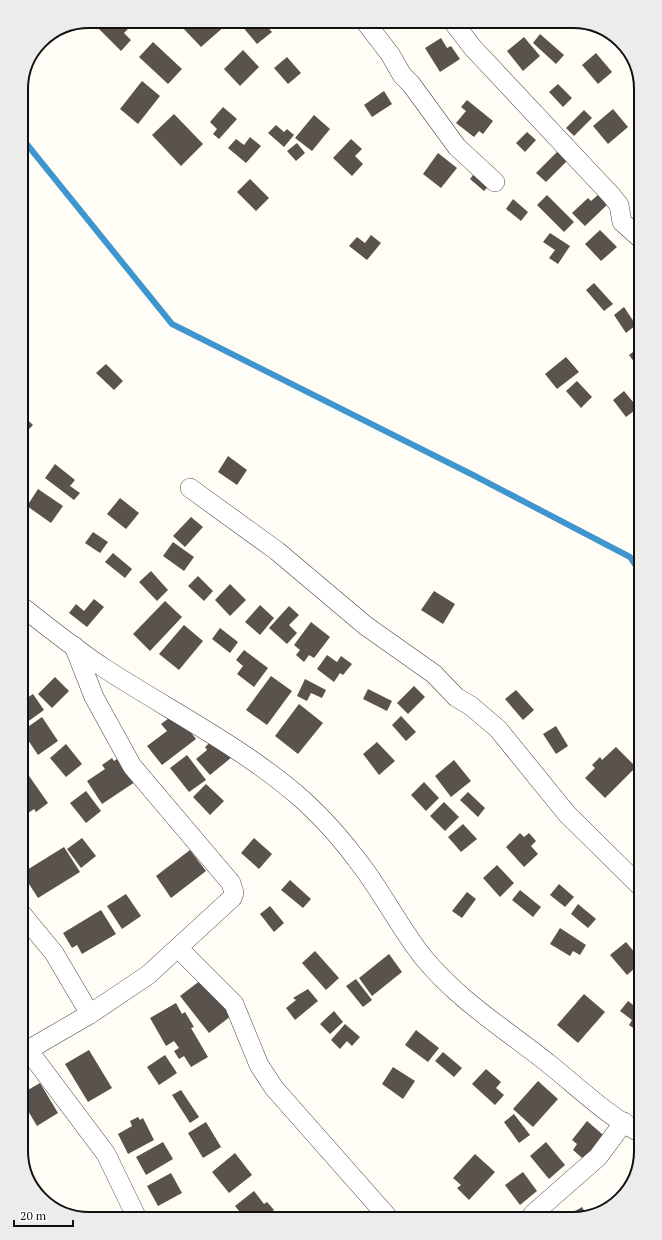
<svg xmlns="http://www.w3.org/2000/svg" width="662" height="1240" viewBox="0 0 662 1240" font-family="'PT Serif',serif">
	<style>
		.lines { fill: none; stroke-linecap: round; stroke-linejoin: round }
		.stream { stroke: #3f96cf; stroke-width: 6 }
		.building { fill: #5a524d }
		.minor-casing { stroke: #444; stroke-width: 20 }
		.minor { stroke: #fff; stroke-width: 19 }
		.rim { fill: none; stroke: #111; stroke-width: 2 }
	</style>
	<rect width="100%" height="100%" fill="#fffdf5"/>
	<g class="lines">
		<path class="stream" d="M21,137l151,187 303,152 155,81 11,16"/>
	</g>
	<g class="building">
		<path d="M242,24h23l7,8 -15,12 -16,-19z"/>
		<path d="M132,25l-8,8 7,7 -10,11 -25,-25z"/>
		<path d="M184,25h42l-25,22 -19,-20z"/>
		<path d="M540,34l24,21 -8,9 -23,-21z"/>
		<path d="M524,37l16,19 -17,15 -16,-20z"/>
		<path d="M441,38l6,10 4,-2 9,13 -20,13 -15,-24z"/>
		<path d="M153,42l29,27 -14,15 -29,-27z"/>
		<path d="M243,50l16,17 -19,19 -16,-17z"/>
		<path d="M596,53l16,19 -14,12 -16,-19z"/>
		<path d="M287,57l14,16 -13,11 -14,-16z"/>
		<path d="M142,81l18,15 -22,28 -18,-15z"/>
		<path d="M558,84l14,14 -9,9 -14,-15z"/>
		<path d="M384,91l8,13 -20,13 -8,-12z"/>
		<path d="M467,100l26,21 -10,13 -4,-3 -5,6 -18,-14 10,-12 -5,-4z"/>
		<path d="M223,107l14,12 -18,20 -6,-5 4,-5 -7,-7z"/>
		<path d="M613,109l15,18 -20,17 -15,-18z"/>
		<path d="M584,110l8,8 -18,18 -8,-8z"/>
		<path d="M174,114l29,30 -22,22 -29,-31z"/>
		<path d="M314,115l16,14 -18,22 -17,-13z"/>
		<path d="M276,125l8,7 3,-3 7,6 -10,12 -16,-14z"/>
		<path d="M527,132l9,8 -11,12 -9,-9z"/>
		<path d="M250,137l11,9 -15,17 -18,-15 8,-9 8,6z"/>
		<path d="M351,139l11,10 -7,7 8,8 -11,12 -19,-18z"/>
		<path d="M297,143l8,10 -9,8 -9,-10z"/>
		<path d="M560,149l9,10 -23,23 -10,-9z"/>
		<path d="M438,153l19,15 -16,20 -18,-14z"/>
		<path d="M477,170l14,13 -7,8 -14,-12z"/>
		<path d="M250,179l19,19 -13,13 -19,-19z"/>
		<path d="M599,194l9,10 -23,22 -13,-13 16,-15 3,3z"/>
		<path d="M547,195l27,27 -10,10 -27,-27z"/>
		<path d="M513,199l15,13 -7,9 -15,-12z"/>
		<path d="M600,230l17,17 -16,14 -16,-17z"/>
		<path d="M550,233l20,13 -12,18 -9,-6 6,-8 -12,-8z"/>
		<path d="M371,235l10,8 -14,17 -18,-14 8,-9 8,6z"/>
		<path d="M594,283l19,21 -9,7 -18,-21z"/>
		<path d="M624,307l12,18 -10,8 -12,-18z"/>
		<path d="M641,346v25l-12,-16z"/>
		<path d="M566,357l13,15 -22,17 -12,-15z"/>
		<path d="M106,364l17,17 -9,9 -18,-17z"/>
		<path d="M577,381l15,16 -11,11 -15,-17z"/>
		<path d="M624,391l14,17 -12,9 -13,-17z"/>
		<path d="M21,414l12,11 -12,12z"/>
		<path d="M228,456l19,14 -10,15 -19,-13z"/>
		<path d="M55,464l20,16 -5,6 10,7 -6,7 -29,-22z"/>
		<path d="M38,489l25,17 -12,17 -24,-17z"/>
		<path d="M120,498l19,15 -13,16 -19,-15z"/>
		<path d="M191,517l12,10 -18,20 -12,-11z"/>
		<path d="M93,532l15,10 -8,11 -15,-10z"/>
		<path d="M173,542l21,15 -10,14 -21,-15z"/>
		<path d="M113,553l19,16 -7,9 -20,-16z"/>
		<path d="M151,571l17,19 -11,11 -18,-19z"/>
		<path d="M198,576l15,15 -9,10 -16,-15z"/>
		<path d="M230,584l16,16 -16,16 -15,-16z"/>
		<path d="M434,591l21,13 -12,20 -22,-14z"/>
		<path d="M94,599l10,8 -17,20 -18,-14 7,-9 8,7z"/>
		<path d="M165,601l17,16 -32,34 -17,-17z"/>
		<path d="M260,605l14,13 -14,17 -15,-13z"/>
		<path d="M289,606l10,9 -10,10 8,8 -10,11 -18,-16z"/>
		<path d="M311,622l19,15 -16,21 -5,-3 -5,7 -8,-7 4,-5 -6,-5z"/>
		<path d="M184,625l19,16 -24,29 -20,-16z"/>
		<path d="M220,628l18,14 -8,11 -18,-14z"/>
		<path d="M244,650l24,18 -14,19 -17,-13 6,-8 -7,-6z"/>
		<path d="M327,655l10,7 4,-6 11,8 -9,11 -3,-2 -6,9 -17,-13z"/>
		<path d="M271,676l21,15 -25,34 -21,-15z"/>
		<path d="M55,677l14,14 -17,17 -14,-14z"/>
		<path d="M305,679l21,11 -4,8 -11,-5 -4,8 -10,-5z"/>
		<path d="M414,686l11,11 -17,17 -11,-11z"/>
		<path d="M368,689l24,12 -5,10 -24,-12z"/>
		<path d="M516,690l18,20 -11,10 -18,-21z"/>
		<path d="M33,694l11,16 -18,13 -5,-7v-14z"/>
		<path d="M299,704l24,19 -25,31 -23,-18z"/>
		<path d="M176,713l20,26 -34,26 -15,-19 20,-15 -6,-7z"/>
		<path d="M401,716l15,16 -10,9 -14,-16z"/>
		<path d="M42,717l16,24 -20,14 -16,-24z"/>
		<path d="M556,726l12,20 -12,8 -13,-20z"/>
		<path d="M215,738l17,19 -22,18 -14,-16 11,-9 -2,-3z"/>
		<path d="M377,742l18,19 -16,14 -16,-21z"/>
		<path d="M66,744l16,20 -16,13 -16,-19z"/>
		<path d="M616,747l20,20 -31,31 -20,-20 10,-10 -3,-3 8,-8 2,3z"/>
		<path d="M187,755l19,25 -17,12 -19,-24z"/>
		<path d="M122,756l16,24 -36,24 -15,-23 18,-12 -3,-4 10,-7 2,3z"/>
		<path d="M454,760l17,21 -20,16 -16,-21z"/>
		<path d="M27,773l21,30 -12,9 -2,-3 -13,9v-40z"/>
		<path d="M424,782l15,16 -13,13 -15,-16z"/>
		<path d="M206,784l18,17 -14,14 -17,-18z"/>
		<path d="M86,791l15,20 -15,12 -16,-20z"/>
		<path d="M468,792l17,16 -7,9 -18,-17z"/>
		<path d="M444,802l15,15 -14,14 -15,-15z"/>
		<path d="M463,824l14,15 -16,13 -13,-15z"/>
		<path d="M520,833l4,4 5,-4 7,8 -5,5 7,8 -14,13 -18,-20z"/>
		<path d="M82,838l14,18 -15,12 -14,-19z"/>
		<path d="M254,838l18,16 -13,15 -18,-16z"/>
		<path d="M64,847l16,25 -42,26 -16,-25z"/>
		<path d="M190,850l16,21 -35,27 -15,-22z"/>
		<path d="M497,865l17,18 -14,14 -17,-19z"/>
		<path d="M290,880l21,19 -8,9 -22,-18z"/>
		<path d="M559,884l15,13 -9,10 -15,-12z"/>
		<path d="M520,890l21,17 -8,10 -21,-17z"/>
		<path d="M467,892l9,7 -14,19 -10,-7z"/>
		<path d="M126,894l15,22 -19,13 -15,-23z"/>
		<path d="M578,904l18,15 -8,9 -17,-14z"/>
		<path d="M270,906l14,17 -10,9 -14,-18z"/>
		<path d="M101,910l15,24 -34,20 -5,-9 -5,3 -9,-15z"/>
		<path d="M560,928l26,17 -6,10 -7,-4 -3,5 -20,-12z"/>
		<path d="M626,942l15,18v3l-14,12 -17,-20z"/>
		<path d="M315,951l24,27 -13,12 -24,-27z"/>
		<path d="M389,954l13,18 -30,24 -13,-18z"/>
		<path d="M356,979l16,21 -9,7 -17,-21z"/>
		<path d="M201,980l11,5 19,31 -22,17 -29,-37z"/>
		<path d="M308,989l10,12 -23,19 -9,-12 10,-8 -3,-2z"/>
		<path d="M584,994l21,18 -27,31 -21,-18z"/>
		<path d="M628,1001l13,10 -1,22 -11,-8 3,-5 -12,-9z"/>
		<path d="M176,1003l6,11 3,-2 9,15 -3,1 17,29 -17,10 -7,-11 -5,3 -5,-8 5,-3 -5,-7 -8,5 -16,-28z"/>
		<path d="M334,1011l9,11 -13,12 -10,-10z"/>
		<path d="M345,1024l15,13 -8,9 -5,-5 -7,8 -9,-9z"/>
		<path d="M416,1030l23,18 -11,14 -23,-17z"/>
		<path d="M89,1050l23,38 -24,14 -23,-38z"/>
		<path d="M443,1052l19,16 -8,9 -19,-16z"/>
		<path d="M165,1055l12,18 -18,12 -12,-18z"/>
		<path d="M393,1067l22,14 -12,18 -21,-15z"/>
		<path d="M486,1069l15,13 -5,6 8,7 -9,10 -23,-21z"/>
		<path d="M538,1081l20,18 -25,28 -20,-18z"/>
		<path d="M40,1083l18,30 -21,13 -16,-27v-5z"/>
		<path d="M181,1090l18,27 -9,6 -18,-28z"/>
		<path d="M514,1114l16,21 -11,8 -15,-21z"/>
		<path d="M138,1117l2,3 3,-2 11,22 -26,14 -10,-20 14,-8 -2,-5z"/>
		<path d="M587,1121l22,19 -20,24 -16,-14 4,-6 -5,-4z"/>
		<path d="M206,1122l15,25 -18,11 -15,-25z"/>
		<path d="M163,1142l10,17 -27,16 -10,-18z"/>
		<path d="M546,1142l19,23 -16,14 -19,-23z"/>
		<path d="M21,1153l8,9 -5,5 -2,-11z"/>
		<path d="M235,1153l17,22 -23,18 -17,-21z"/>
		<path d="M475,1154l20,18 -26,28 -12,-12 4,-3 -8,-7z"/>
		<path d="M523,1172l14,19 -17,14 -15,-20z"/>
		<path d="M171,1173l11,20 -24,13 -11,-20z"/>
		<path d="M254,1191l10,13 3,-2 7,8 -10,7h-20l-9,-11z"/>
		<path d="M582,1207l4,7h-16z"/>
	</g>
	<g class="lines">
		<defs>
			<g id="minor">
				<path d="M453,22l20,26 138,147 8,10 3,17 19,17"/>
				<path d="M366,23l24,31 12,21 9,9 46,63 38,35"/>
				<path d="M190,488l87,63 89,75 68,48 22,23 15,9 27,23 69,85 74,73"/>
				<path d="M21,606c27,21 54,43 83,62 66,43 139,79 199,132 21,19 41,42 58,65 22,29 39,63 62,92 36,44 82,72 126,107 29,23 58,52 92,69"/>
				<path d="M21,913l33,40 36,61"/>
				<path d="M178,948l56,56 25,61 15,23 113,128"/>
				<path d="M28,1050l78,104 31,64"/>
				<path d="M21,1054l69,-40 58,-39 84,-77 2,-5 -3,-10 -99,-117 -38,-69 -20,-51"/>
				<path d="M533,1214l65,-57 26,-35"/>
			</g>
		</defs>
		<use href="#minor" class="minor-casing"/>
		<use href="#minor" class="minor"/>
	</g>
	<path d="M0 0H662V1240H0ZM89 28H573A61 61 0 0 1 634 89V1151A61 61 0 0 1 573 1212H89A61 61 0 0 1 28 1151V89A61 61 0 0 1 89 28Z" fill="#ececec" fill-rule="evenodd"/>
	<path class="rim" d="M89 28H573A61 61 0 0 1 634 89V1151A61 61 0 0 1 573 1212H89A61 61 0 0 1 28 1151V89A61 61 0 0 1 89 28Z"/>
	<path d="M14 1220v6h59v-6" fill="none" stroke="#111111" stroke-width="2"/>
	<text x="20" y="1220" font-size="12" fill="#111111" stroke="#ffffff" stroke-width="3" paint-order="stroke">20 m</text>
</svg>
